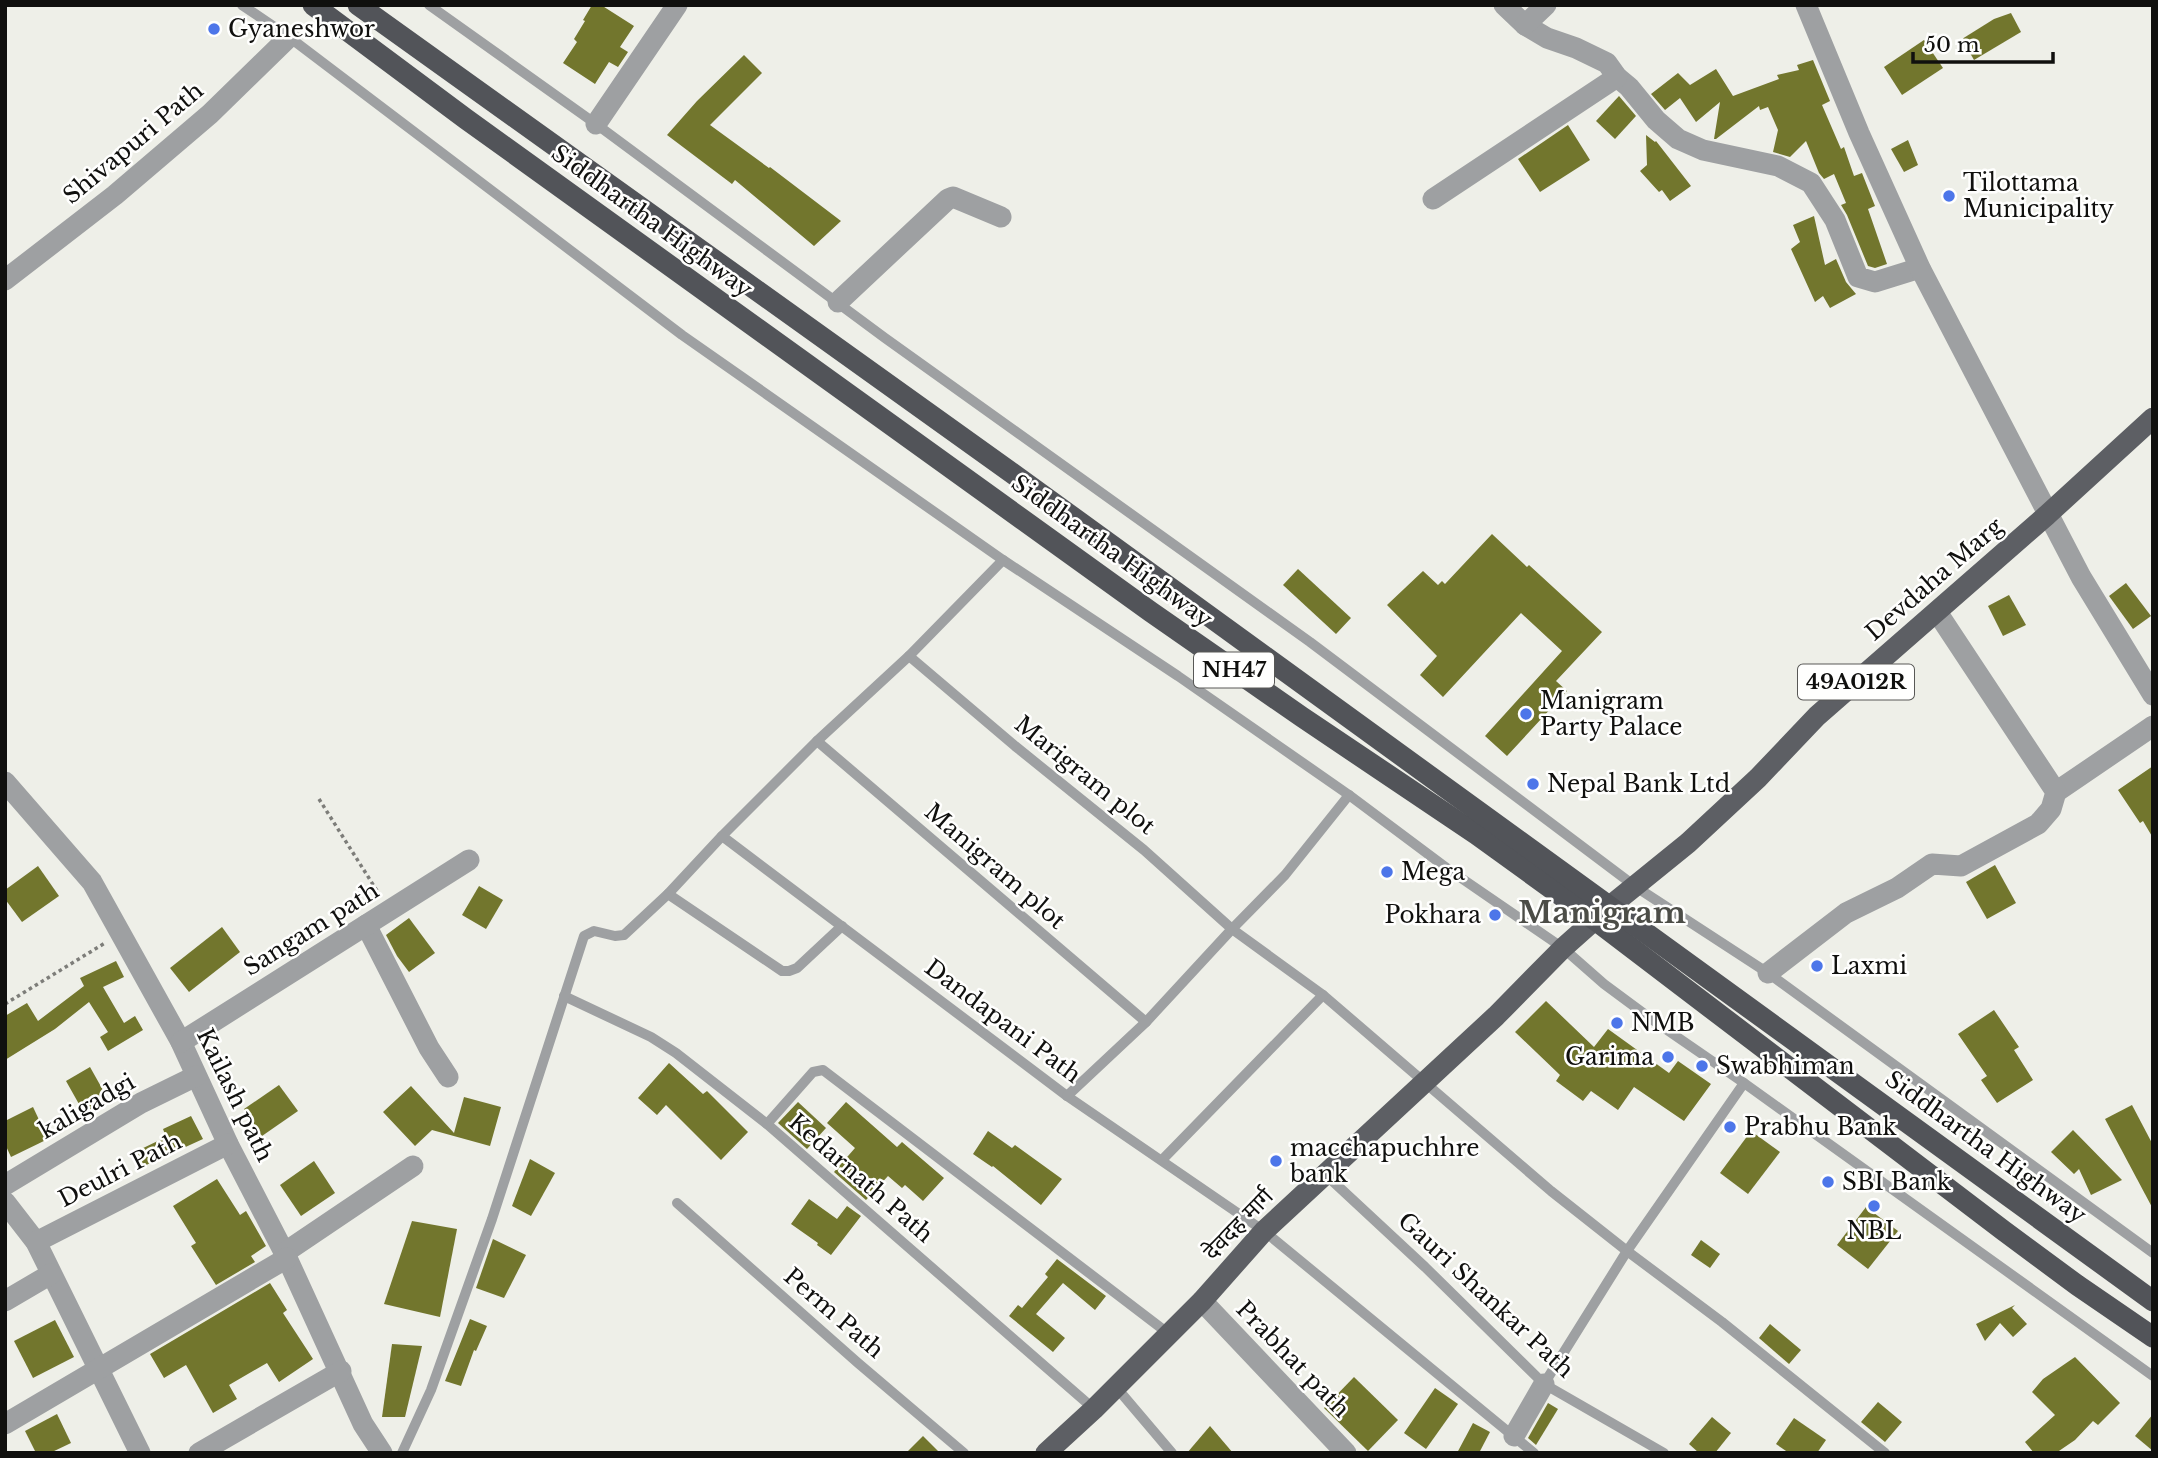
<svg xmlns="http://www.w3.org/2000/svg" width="2158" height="1458" viewBox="0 0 2158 1458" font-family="'Libre Baskerville','Noto Sans Devanagari',serif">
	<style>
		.building { fill: #72762d }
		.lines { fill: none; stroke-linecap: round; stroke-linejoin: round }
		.path { stroke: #7d7d79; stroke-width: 3.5; stroke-dasharray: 3.5 3.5; stroke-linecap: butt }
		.service { stroke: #9ea0a2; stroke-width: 10 }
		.minor { stroke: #9ea0a2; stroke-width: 21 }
		.primary { stroke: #5d5f64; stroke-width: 21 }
		.trunk { stroke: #525459; stroke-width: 21 }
		.poi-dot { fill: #4d76e9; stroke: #fffffe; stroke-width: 2.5 }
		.labels { text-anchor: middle; stroke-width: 5; stroke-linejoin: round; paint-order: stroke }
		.shield { fill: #fffffe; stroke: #585856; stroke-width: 2 }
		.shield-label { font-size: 21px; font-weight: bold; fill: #10100e }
		.poi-label { font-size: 23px; fill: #10100e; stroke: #fffffe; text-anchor: start }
		.street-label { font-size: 23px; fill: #10100e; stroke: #fffffe }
		.district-label { font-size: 30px; font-weight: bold; fill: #4c4d47; stroke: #fffffe }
	</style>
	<rect width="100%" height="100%" fill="#eeefe8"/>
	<g class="building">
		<path d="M592,5h9l33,21 -14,21 8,5 -10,15 -9,-5 -14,22 -32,-21 14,-21 -3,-3 11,-18 -2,-1z"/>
		<path d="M2011,13l10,19 -47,28 -12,-21 32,-20z"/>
		<path d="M1924,40l19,28 -41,27 -18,-28z"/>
		<path d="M744,55l18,18 -52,52 59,43 1,-1 71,54 -27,25 -79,-66 -3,4 -65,-49 30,-34z"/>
		<path d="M1813,60l17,41 -8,4 19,44 3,-2 10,29 8,-3 13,33 -7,3 19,55 -12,4 -7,-2 -21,-51 -6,-10 5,-2 -12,-29 -10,5 -5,-6 -13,-32 -16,16 -17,-5 5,-22 -10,-23 -8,3 -1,-4 -43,33h-2l6,-37 -24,20 -16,-24 -15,12 -14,-16 27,-21 12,12 26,-16 17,27 46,-17 -2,-4 22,-5 -2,-5z"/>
		<path d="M1619,96l17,20 -21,23 -19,-18z"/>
		<path d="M1568,125l22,35 -50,32 -22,-33z"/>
		<path d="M1646,135l9,7 1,-1 35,45 -21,15 -8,-11 -3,2 -19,-21 7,-6z"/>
		<path d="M1908,140l10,25 -14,7 -13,-23z"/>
		<path d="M1814,216l11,49 11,-6 10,23 10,12 -26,14 -7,-12 -8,6 -24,-53 9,-7 -7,-17z"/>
		<path d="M1492,534l35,33 2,-2 73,67 -46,49 11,10 -60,65 -22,-20 77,-85 -41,-38 -78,84 -23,-22 17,-19 -50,-51 36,-34 15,14 4,-4 3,3z"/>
		<path d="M1298,569l53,49 -15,16 -53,-49z"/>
		<path d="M2126,583l25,33 -18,13 -24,-33z"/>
		<path d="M2009,595l17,30 -23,11 -15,-30z"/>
		<path d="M2153,766v72l-10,-17 -3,2 -22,-33z"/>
		<path d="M1995,865l21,38 -29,16 -21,-37z"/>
		<path d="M38,866l21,30 -37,26 -17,-23v-9z"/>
		<path d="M479,886l24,14 -17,29 -24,-14z"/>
		<path d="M409,918l26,35 -26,19 -12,-16 -11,-21z"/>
		<path d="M222,927l18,25 -51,40 -19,-24z"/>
		<path d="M116,961l8,16 -21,10 21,36 11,-7 8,14 -35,21 -8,-14 8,-5 -19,-30 -34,27 -50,31v-44l22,-13 11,18 46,-35 -4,-8z"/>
		<path d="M1546,1001l48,46 14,-18 61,44 9,-12 33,23 -27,37 -50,-34 -16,23 -27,-19 -8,10 -27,-20 4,-6 -45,-43z"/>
		<path d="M1994,1010l25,37 -5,3 19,30 -36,23 -16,-23 6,-4 -29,-42z"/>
		<path d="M669,1063l34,31 4,-3 41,41 -27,28 -55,-55 -9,10 -19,-17z"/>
		<path d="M90,1067l18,32 -24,14 -18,-32z"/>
		<path d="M279,1085l19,26 -36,25 -18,-27z"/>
		<path d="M411,1086l43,47 10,-36 37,10 -11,39 -58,-16 -17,16 -32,-34z"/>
		<path d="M798,1102l28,26 -19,21 -29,-26z"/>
		<path d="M846,1102l51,45 5,-5 42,36 -21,23 -18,-16 -3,3 -14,-12 -22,24 -32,-28 21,-24 -28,-25z"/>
		<path d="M2132,1105l21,40v64l-48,-90z"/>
		<path d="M33,1107l15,32 -37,18 -6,-13v-23z"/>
		<path d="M191,1116l12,23 -59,27 -7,-15 29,-14 -3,-8z"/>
		<path d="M2073,1130l49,50 -31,15 -12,-26 -5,5 -23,-22z"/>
		<path d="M988,1131l24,17 3,-3 47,34 -21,26 -48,-39 -1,1 -19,-13z"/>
		<path d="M1751,1131l29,21 -32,42 -28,-21z"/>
		<path d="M530,1159l25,14 -24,43 -19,-10z"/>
		<path d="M314,1161l21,32 -34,23 -21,-31z"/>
		<path d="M217,1179l23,36 6,-4 20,35 -15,10 4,6 -39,23 -25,-39 5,-3 -23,-37z"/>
		<path d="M809,1199l28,20 10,-13 14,10 -30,39 -14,-10 1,-2 -27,-19z"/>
		<path d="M1866,1207l32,24 -30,38 -31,-24z"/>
		<path d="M412,1221l45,8 -17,88 -56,-13z"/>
		<path d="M493,1239l33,16 -22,43 -28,-10z"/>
		<path d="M1701,1240l19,14 -10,14 -19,-13z"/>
		<path d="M1057,1259l49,37 -11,14 -32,-27 -27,31 29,24 -12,14 -44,-36 9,-11 4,3 26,-31 -3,-3z"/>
		<path d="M270,1283l17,27 -4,3 30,46 -34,23 -12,-19 -38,22 8,14 -24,14 -27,-48 -22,13 -14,-24z"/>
		<path d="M2015,1305l-3,3 15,16 -14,13 -13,-14 -15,18 -9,-17z"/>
		<path d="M470,1319l17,7 -11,25 -2,-1 -13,36 -16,-5z"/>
		<path d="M55,1320l19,37 -41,21 -19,-37z"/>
		<path d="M1770,1324l31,26 -12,14 -30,-26z"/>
		<path d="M392,1344l30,2 -17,71h-23z"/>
		<path d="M2075,1357l45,46 -22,22 -5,-4 -18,19 -19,13h-22l-9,-11 30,-27 -23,-23 11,-13z"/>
		<path d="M1354,1377l44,43 -30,31 -44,-43z"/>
		<path d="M1435,1388l23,16 -32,45 -22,-16z"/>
		<path d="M1878,1402l24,20 -17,20 -24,-20z"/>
		<path d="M1548,1403l10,6 -22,36 -8,-7z"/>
		<path d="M57,1414l14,29 -21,10h-14l-11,-22z"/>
		<path d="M2153,1414v37l-18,-15z"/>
		<path d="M1712,1417l19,16 -16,20h-16l-10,-9z"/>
		<path d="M1794,1418l32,22 -9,13h-28l-13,-9z"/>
		<path d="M1473,1423l17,9 -11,21h-22z"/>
		<path d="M1210,1426l23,27h-46z"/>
		<path d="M923,1436l17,17h-34z"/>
	</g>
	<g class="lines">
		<g class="path">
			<path d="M319,799l60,95"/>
			<path d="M5,1004l100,-61"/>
		</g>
		<g class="service">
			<path d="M242,5l47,32 393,298 321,225 175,116 171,119 99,74 115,79 41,36 50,37 90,62 409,293"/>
			<path d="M429,5l167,119 289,214 425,304 326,245 132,86 385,280"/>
			<path d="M909,656l106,90 129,104 88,79 91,66 228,196 76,60 95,71 163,131"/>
			<path d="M817,741l329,281"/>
			<path d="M722,836l345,260 197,135 270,222"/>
			<path d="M668,894l114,77h7l8,-3 45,-42"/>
			<path d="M564,996l87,41 25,16 91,71 327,285"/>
			<path d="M1067,1096l79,-74 86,-93 53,-54 64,-80"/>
			<path d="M767,1124l46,-52 10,-2 346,264"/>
			<path d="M1162,1160l161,-165"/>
			<path d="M1326,1175l99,92 119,117 120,69"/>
			<path d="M677,1203l181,160 106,90"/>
			<path d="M1544,1384l83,-133 117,-168"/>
			<path d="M1116,1387l56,66"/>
			<path d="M402,1453l29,-63 61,-171 92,-283 10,-5 21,5 9,-1 44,-41 54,-58 95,-95 92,-85 94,-96"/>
		</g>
		<g class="minor">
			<path d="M1504,5l21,20 22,13 29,10 31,15 10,14 12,10 27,33 22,19 25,11 75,16 33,17 24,37 23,57 17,5 45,-14"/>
			<path d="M1806,5l53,128 61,135 161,309 72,118"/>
			<path d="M1525,25l21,-20"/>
			<path d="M596,124l81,-119"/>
			<path d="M1433,199l184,-122"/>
			<path d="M5,280l110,-85 95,-81 79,-77"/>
			<path d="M838,302l110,-103 5,-2 48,20"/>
			<path d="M5,782l87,100 89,160 47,102 59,114 76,166 19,29"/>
			<path d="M2056,792l97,-66"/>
			<path d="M366,925l63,123 19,29"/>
			<path d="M1768,973l78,-60 51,-25 35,-24 29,2 77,-42 13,-15 5,-17 -119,-180"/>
			<path d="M181,1042l288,-182"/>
			<path d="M5,1185l136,-82 55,-27"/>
			<path d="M5,1202l31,40 104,211"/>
			<path d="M36,1242l192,-98"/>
			<path d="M284,1253l129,-87"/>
			<path d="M5,1301l46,-27"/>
			<path d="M1202,1301l144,152"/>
			<path d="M5,1424l282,-166"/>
			<path d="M1514,1436l30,-52"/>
			<path d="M199,1453l142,-82"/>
		</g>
		<path class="primary" d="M1046,1453l48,-44 108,-108 62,-70 232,-215 67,-68 46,-41 79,-64 70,-65 59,-62 230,-201 106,-97"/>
		<g class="trunk">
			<path d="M313,5l153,114 685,493 151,105 174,117 119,86 409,311 73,54 76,52"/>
			<path d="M358,5l665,476 1130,820"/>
		</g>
	</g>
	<g class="poi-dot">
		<circle cx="214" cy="29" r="7"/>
		<circle cx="1949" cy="196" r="7"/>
		<circle cx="1526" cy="714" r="7"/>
		<circle cx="1533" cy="784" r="7"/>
		<circle cx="1387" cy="872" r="7"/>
		<circle cx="1495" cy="915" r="7"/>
		<circle cx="1817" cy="966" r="7"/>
		<circle cx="1617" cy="1023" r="7"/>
		<circle cx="1668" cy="1057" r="7"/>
		<circle cx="1702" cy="1066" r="7"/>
		<circle cx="1730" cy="1127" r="7"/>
		<circle cx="1276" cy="1161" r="7"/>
		<circle cx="1828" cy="1182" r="7"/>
		<circle cx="1874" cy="1206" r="7"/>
	</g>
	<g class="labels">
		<g class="shield">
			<rect x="1194" y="652.5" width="80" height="35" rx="5"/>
			<rect x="1798" y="664.5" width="116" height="35" rx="5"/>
		</g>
		<g class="shield-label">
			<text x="1234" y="677">NH47</text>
			<text x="1856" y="689">49A012R</text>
		</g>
		<g class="poi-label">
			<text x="228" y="37">Gyaneshwor</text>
			<text x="1963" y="191">Tilottama<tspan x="1963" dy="26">Municipality</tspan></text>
			<text x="1540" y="709">Manigram<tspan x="1540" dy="26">Party Palace</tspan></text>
			<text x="1547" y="792">Nepal Bank Ltd</text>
			<text x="1401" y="880">Mega</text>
			<text x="1481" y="923" text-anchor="end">Pokhara</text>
			<text x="1831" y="974">Laxmi</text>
			<text x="1631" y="1031">NMB</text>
			<text x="1654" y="1065" text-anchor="end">Garima</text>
			<text x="1716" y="1074">Swabhiman</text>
			<text x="1744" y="1135">Prabhu Bank</text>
			<text x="1290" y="1156">macchapuchhre<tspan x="1290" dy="26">bank</tspan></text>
			<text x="1842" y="1190">SBI Bank</text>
			<text x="1874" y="1239" text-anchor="middle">NBL</text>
		</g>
		<g class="street-label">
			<text transform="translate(133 143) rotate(-40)" y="8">Shivapuri Path</text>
			<text transform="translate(652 221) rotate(36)" y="8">Siddhartha Highway</text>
			<text transform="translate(1112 551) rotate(36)" y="8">Siddhartha Highway</text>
			<text transform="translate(1934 579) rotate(-41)" y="8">Devdaha Marg</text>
			<text transform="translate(1085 775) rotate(39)" y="8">Marigram plot</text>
			<text transform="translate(995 866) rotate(41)" y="8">Manigram plot</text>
			<text transform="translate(311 929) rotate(-32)" y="8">Sangam path</text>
			<text transform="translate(1003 1021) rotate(37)" y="8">Dandapani Path</text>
			<text transform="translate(235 1095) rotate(64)" y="8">Kailash path</text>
			<text transform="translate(87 1106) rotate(-30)" y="8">kaligadgi</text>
			<text transform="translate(1986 1147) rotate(36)" y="8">Siddhartha Highway</text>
			<text transform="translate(120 1170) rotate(-27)" y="8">Deulri Path</text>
			<text transform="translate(861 1178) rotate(41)" y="8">Kedarnath Path</text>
			<text transform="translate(1238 1224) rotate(-46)" y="8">देवदह मार्ग</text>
			<text transform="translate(1486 1295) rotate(43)" y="8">Gauri Shankar Path</text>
			<text transform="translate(834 1313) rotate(41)" y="8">Perm Path</text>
			<text transform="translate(1293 1359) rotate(46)" y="8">Prabhat path</text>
		</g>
		<g class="district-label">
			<text x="1602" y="923">Manigram</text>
		</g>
	</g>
	<rect width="2158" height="1458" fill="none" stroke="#10100e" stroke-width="14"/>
	<path d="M1913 52v10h140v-10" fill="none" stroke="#10100e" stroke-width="3.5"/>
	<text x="1924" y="52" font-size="21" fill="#10100e" stroke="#fffffe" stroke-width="5" paint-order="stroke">50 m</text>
</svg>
